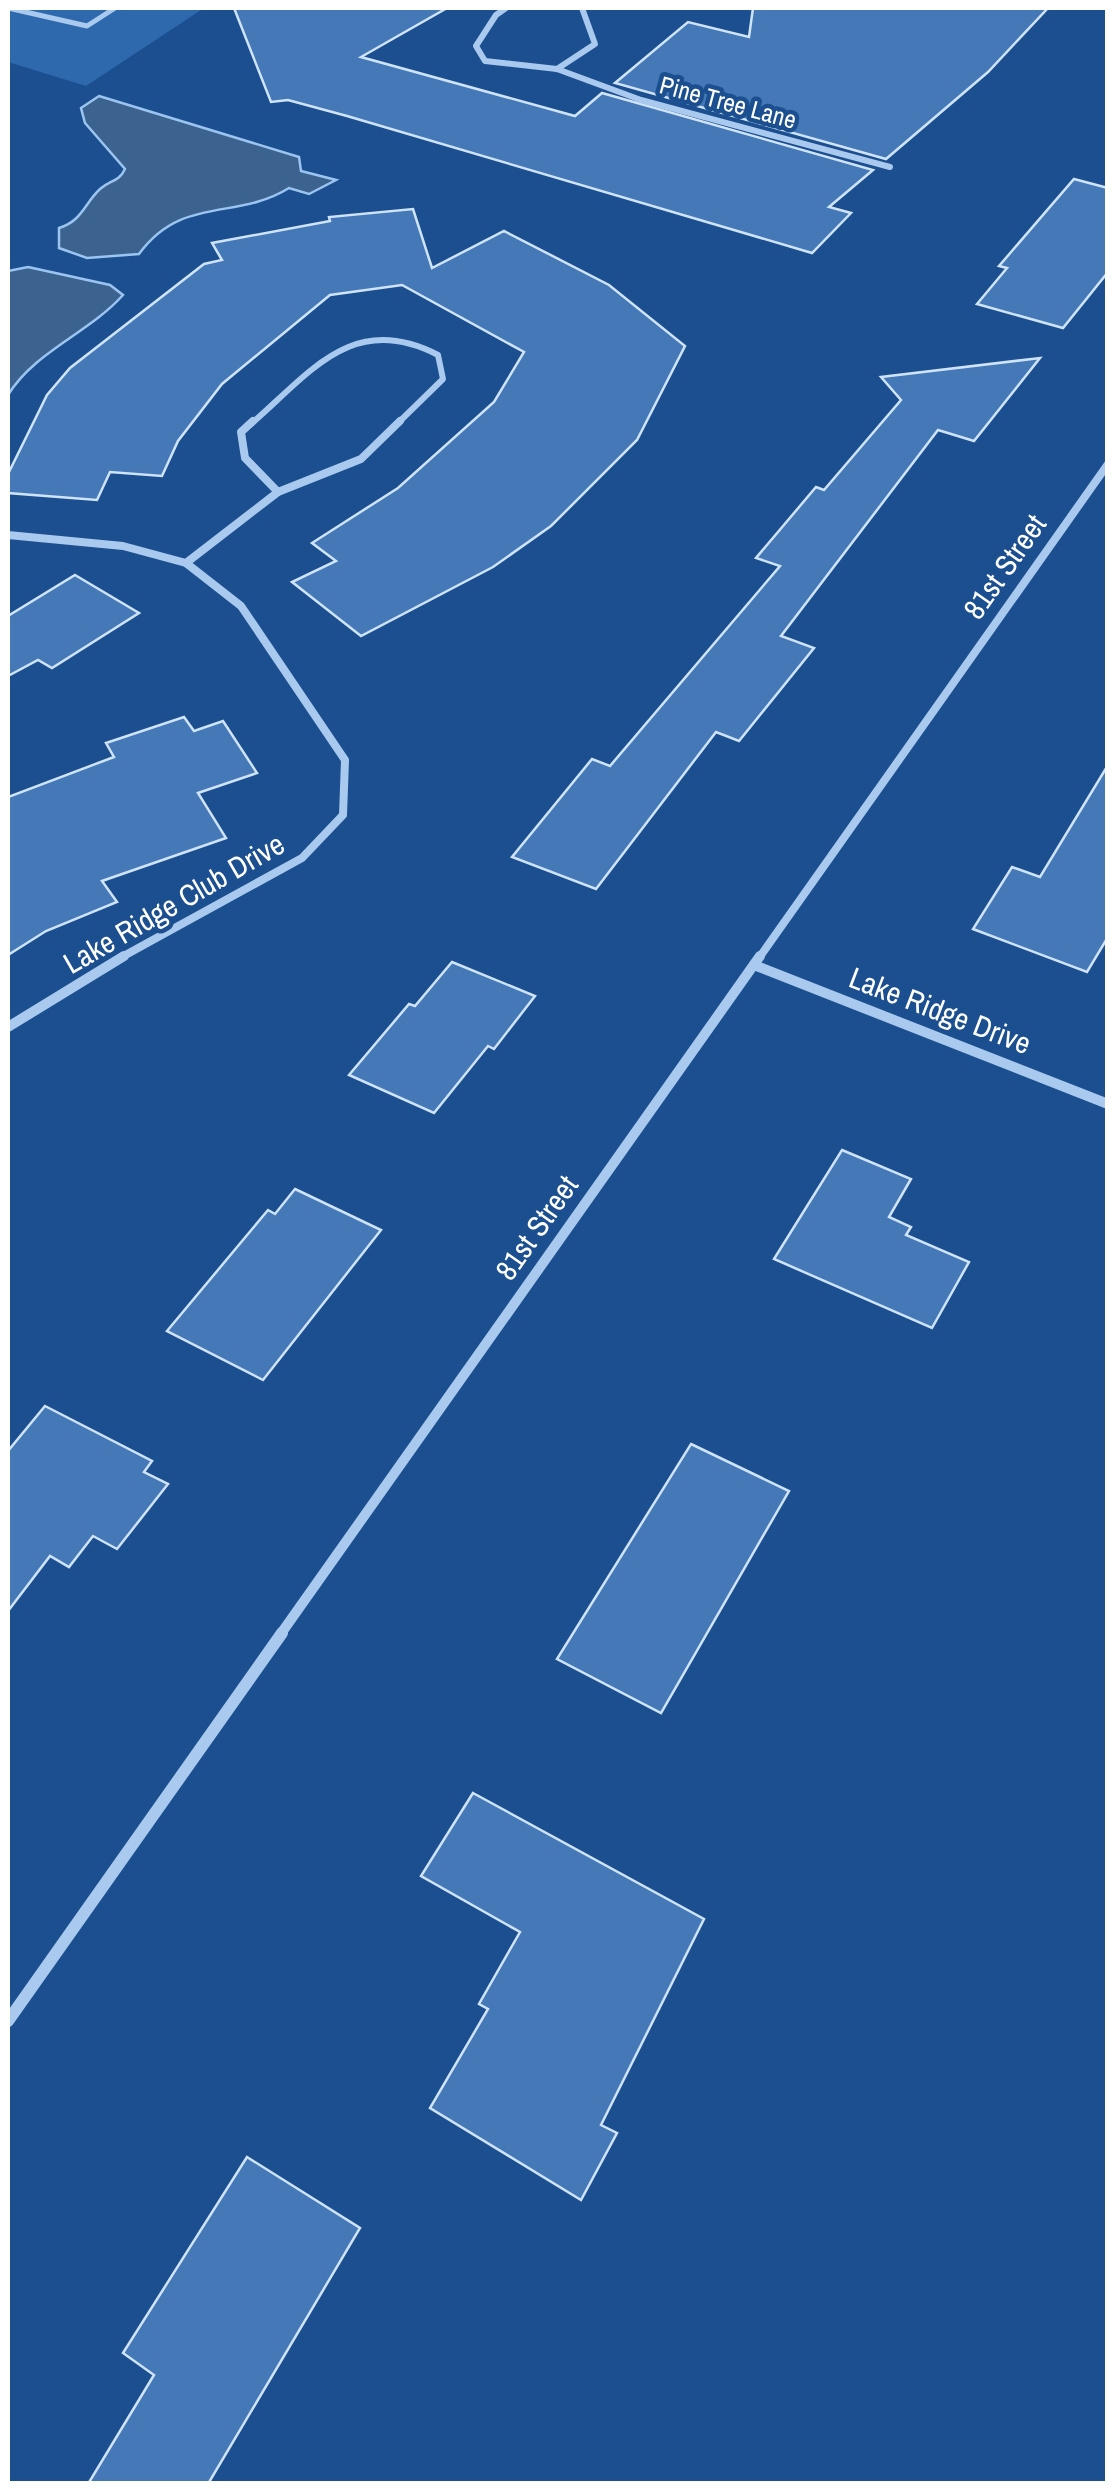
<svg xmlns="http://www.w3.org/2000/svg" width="1115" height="2491" viewBox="0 0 1115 2491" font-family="'Archivo Narrow',sans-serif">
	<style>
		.green { fill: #2e69ad }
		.water { fill: #3c6290; stroke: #9cc4f0; stroke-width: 2.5 }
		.building { fill: #4478b7; stroke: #cfe3fa; stroke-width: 2.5 }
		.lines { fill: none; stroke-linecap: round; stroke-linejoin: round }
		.lane { stroke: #a9c9ee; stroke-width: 5 }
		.street-far3 { stroke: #a9c9ee; stroke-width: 6 }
		.street-far2 { stroke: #a9c9ee; stroke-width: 8 }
		.street-far1 { stroke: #a9c9ee; stroke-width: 10 }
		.street { stroke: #a9c9ee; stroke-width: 12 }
		.labels { text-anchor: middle; stroke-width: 9; stroke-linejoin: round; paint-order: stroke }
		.far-street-label { font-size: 25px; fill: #fff; stroke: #1b4f8f }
		.street-label { font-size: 30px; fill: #fff; stroke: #1b4f8f }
	</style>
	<rect width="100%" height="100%" fill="#1b4f8f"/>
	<path class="green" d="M8,8h196l-118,78 -78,-24z"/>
	<g class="water">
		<path d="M99,96l200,61 2,14 35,9 -27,14 -20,-6c-53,33 -107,7 -150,66l-52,4 -28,-10v-20c23,-7 25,-24 41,-39 10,-9 19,-7 25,-20l-40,-46 -4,-15z"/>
		<path d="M28,267l82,18 13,10c-34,38 -88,56 -115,100v-124z"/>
	</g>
	<g class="building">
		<path d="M234,8h213l-86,49 214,59 27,-23 271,77 -44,37 22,6 -39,40 -465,-137 -59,-16 -17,2z"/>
		<path d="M753,8h295l-60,64 -102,87 -271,-76 73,-61 61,15z"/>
		<path d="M1074,179l34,9v84l-45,56 -86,-24 30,-36 -8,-2z"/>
		<path d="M413,209l19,59 72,-37 105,54 76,61 -48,94 -86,86 -58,41 -132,69 -69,-54 44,-21 -24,-18 86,-55 96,-86 30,-50 -122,-67 -72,10 -108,89 -44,57 -16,35 -52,-4 -13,28 -89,-7v-19l39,-79 23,-27 134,-104 18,-4 -10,-17 118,-22 -1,-4z"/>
		<path d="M1040,358l-66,83 -36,-11 -157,206 33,12 -75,93 -23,-9 -120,157 -84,-32 80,-98 18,7 170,-200 -24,-8 60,-71 8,3 77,-90 -20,-23z"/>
		<path d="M75,575l64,38 -87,55 -14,-8 -30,16v-60z"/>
		<path d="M184,717l10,14 29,-10 34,52 -59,20 28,45 -124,43 15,21 -71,29 -38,24v-158l106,-40 -8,-14z"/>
		<path d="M1108,765v172l-21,35 -114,-43 39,-62 28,10z"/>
		<path d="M452,962l83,34 -41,53 -6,-3 -54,67 -85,-38 60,-71 6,2z"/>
		<path d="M842,1150l69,29 -22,38 22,10 -5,8 63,27 -37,66 -158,-69z"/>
		<path d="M295,1189l86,41 -118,150 -96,-49 101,-121 7,4z"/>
		<path d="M45,1406l107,55 -8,11 24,12 -51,65 -24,-13 -24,31 -19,-11 -42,55v-160z"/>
		<path d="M691,1444l98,47 -128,222 -104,-54z"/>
		<path d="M473,1793l231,126 -103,206 16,8 -36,67 -151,-92 58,-99 -9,-5 41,-72 -99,-56z"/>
		<path d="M247,2157l113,71 -152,256h-120l66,-109 -31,-22z"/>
	</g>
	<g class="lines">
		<path class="lane" d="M8,8l79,18 28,-18"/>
		<g class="street-far3">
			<path d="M506,8l-10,7 -20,31 9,15 72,8 84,31 249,67"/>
			<path d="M557,69l38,-25 -13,-36"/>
			<path d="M251,424c60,-52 102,-113 187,-69l5,24 -46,45"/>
		</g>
		<g class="street-far2">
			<path d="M253,421l-12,11 4,26 33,34 83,-33 39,-38"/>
			<path d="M8,535l115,11 63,17 55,43 104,154 -2,55 -41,43 -182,100"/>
			<path d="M186,563l92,-71"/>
			<path d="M759,958l349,-494"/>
		</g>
		<g class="street-far1">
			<path d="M754,965l354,139"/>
			<path d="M8,1027l116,-71"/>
			<path d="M280,1635l480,-679"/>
		</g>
		<path class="street" d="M8,2021l274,-388"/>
	</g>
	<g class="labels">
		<g class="far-street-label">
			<text transform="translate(728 102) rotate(15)" y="9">Pine Tree Lane</text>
		</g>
		<g class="street-label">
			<text transform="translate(1005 567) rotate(-55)" y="10">81st Street</text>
			<text transform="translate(174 904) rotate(-30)" y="10">Lake Ridge Club Drive</text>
			<text transform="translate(940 1011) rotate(21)" y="10">Lake Ridge Drive</text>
			<text transform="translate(537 1228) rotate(-55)" y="10">81st Street</text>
		</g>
	</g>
	<rect width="1115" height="2491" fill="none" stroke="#ffffff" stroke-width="20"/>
</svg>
